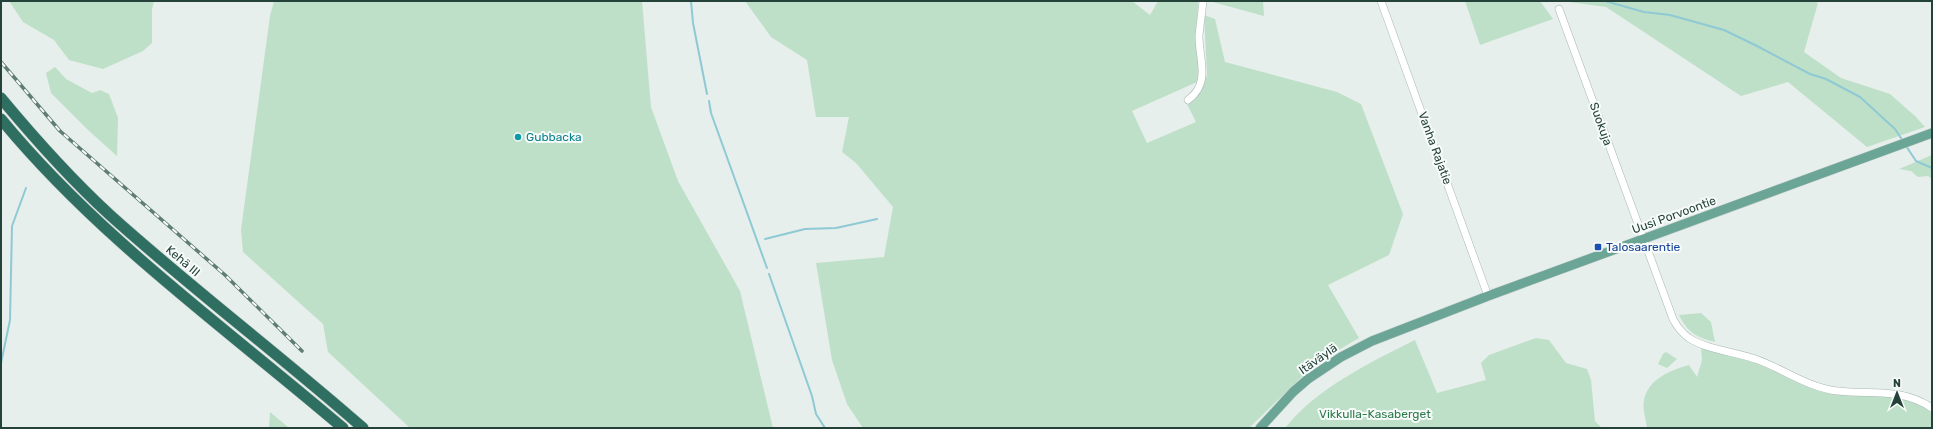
<svg xmlns="http://www.w3.org/2000/svg" width="1933" height="429" viewBox="0 0 1933 429" font-family="Rubik,sans-serif">
	<style>
		.green { fill: #bfe0c8 }
		.lines { fill: none; stroke-linecap: round; stroke-linejoin: round }
		.stream { stroke: #8ec9d4; stroke-width: 2 }
		.minor-casing { stroke: #a8b8b2; stroke-width: 8 }
		.major-casing { stroke: #c2cac8; stroke-width: 10 }
		.highway-casing { stroke: #c2cac8; stroke-width: 12 }
		.minor { stroke: #fff; stroke-width: 7 }
		.major { stroke: #6aa596; stroke-width: 9 }
		.highway { stroke: #2f6f62; stroke-width: 11 }
		.rail-casing { stroke: #5f7d75; stroke-width: 3.5 }
		.rail { stroke: #f7fbf9; stroke-width: 2; stroke-dasharray: 6; stroke-linecap: butt }
		.culture-dot { fill: #0f9aa8; stroke: #f7fbf9; stroke-width: 1.5 }
		.transit-dot { fill: #1a4fb4; stroke: #f7fbf9; stroke-width: 1.5 }
		.labels { text-anchor: middle; stroke-width: 4; stroke-linejoin: round; paint-order: stroke }
		.street-label { font-size: 12px; fill: #24423a; stroke: #f7fbf9 }
		.culture-label { font-size: 12px; fill: #0d838f; stroke: #f7fbf9; text-anchor: start }
		.transit-label { font-size: 12px; fill: #164399; stroke: #f7fbf9; text-anchor: start }
		.park-label { font-size: 12px; fill: #2d7a4b; stroke: #f7fbf9 }
	</style>
	<rect width="100%" height="100%" fill="#e6efeb"/>
	<g class="green">
		<path d="M9,1h145l-2,8v34l-9,8 -40,18 -34,-9 -15,-20 -31,-18z"/>
		<path d="M274,1h368l9,106 27,74 62,110 33,137h-363l-82,-76 -5,-28 -80,-72 -2,-22 29,-214z"/>
		<path d="M745,1h387l18,14 8,-14h40l-1,35 3,38 -3,8 -65,29 15,32 49,-21 -9,-18 10,-8 10,-21 -3,-60 11,4 10,43 112,30 24,12 42,110 -14,41 -61,30 31,53 -44,26 -66,64h-386l-16,-24 -15,-44 -16,-97 68,-6 9,-50 -37,-44 -14,-11 7,-35h-33l-9,-57 -36,-23z"/>
		<path d="M1209,1h54l1,15z"/>
		<path d="M1465,1h75l13,18 -73,26z"/>
		<path d="M1562,1h252l4,2 -14,49 37,26 49,16 25,22 10,11 -58,20 -79,-65 -47,14 -135,-89z"/>
		<path d="M55,67l11,12 26,14 8,-3 9,4 9,24 -1,38 -30,-27 -36,-36 -5,-20z"/>
		<path d="M1932,155v24l-4,-3 -10,1 -7,-6 -12,-2z"/>
		<path d="M1701,313l10,9 4,20c-19,-5 -27,-9 -36,-27z"/>
		<path d="M1536,338l13,2 17,23 21,6 4,11 4,41 7,7h-317c32,-40 84,-65 130,-88l22,53 49,-13 -5,-17 8,-8z"/>
		<path d="M1701,346l54,17 64,28 14,3 61,3 24,6 14,10v15h-285c-1,-8 -5,-20 -3,-28 4,-21 27,-30 45,-35l8,12 5,-17z"/>
		<path d="M1666,352l11,7 -10,9 -9,-4 5,-10z"/>
		<path d="M270,412l19,16h-20z"/>
	</g>
	<g class="lines">
		<g class="stream">
			<path d="M691,1l2,22 14,71"/>
			<path d="M1605,1l39,11 26,3 54,15 31,15 55,29 16,5 34,18 35,32 8,12"/>
			<path d="M709,101l2,12 56,155"/>
			<path d="M1906,146l10,15 16,7"/>
			<path d="M765,239l40,-10 31,-1 41,-9"/>
			<path d="M769,274l43,122 4,18 9,14"/>
			<path d="M1,363l9,-43 2,-94 14,-38"/>
		</g>
		<defs>
			<g id="minor">
				<path d="M1381,1l107,295"/>
				<path d="M1559,9l114,310c4,8 9,14 16,19 18,12 48,14 69,22 27,10 51,28 80,31 34,4 62,-4 94,17"/>
				<path d="M1188,100c23,-17 11,-40 11,-64 1,-12 3,-24 4,-35"/>
			</g>
			<path id="major" d="M1260,428l33,-36 15,-13 33,-22 31,-16 116,-45 444,-163"/>
			<g id="highway">
				<path d="M1,98c34,41 70,81 109,117 82,74 170,140 253,213"/>
				<path d="M1,119c98,119 225,209 342,309"/>
			</g>
		</defs>
		<use href="#minor" class="minor-casing"/>
		<use href="#major" class="major-casing"/>
		<use href="#highway" class="highway-casing"/>
		<use href="#minor" class="minor"/>
		<use href="#major" class="major"/>
		<use href="#highway" class="highway"/>
		<defs>
			<path id="rail" d="M1,62l59,69 165,144 77,76"/>
		</defs>
		<use href="#rail" class="rail-casing"/>
		<use href="#rail" class="rail"/>
	</g>
	<circle class="culture-dot" cx="518" cy="137" r="4"/>
	<rect class="transit-dot" x="1594" y="243" width="8" height="8" rx="2"/>
	<g class="labels">
		<g class="street-label">
			<text transform="translate(1601 124) rotate(70)" y="4">Suokuja</text>
			<text transform="translate(1435 148) rotate(70)" y="4">Vanha Rajatie</text>
			<text transform="translate(1674 215) rotate(-20)" y="4">Uusi Porvoontie</text>
			<text transform="translate(183 261) rotate(40)" y="4">Kehä III</text>
			<text transform="translate(1318 359) rotate(-35)" y="4">Itäväylä</text>
		</g>
		<g class="culture-label">
			<text x="526" y="141">Gubbacka</text>
		</g>
		<g class="transit-label">
			<text x="1606" y="251">Talosaarentie</text>
		</g>
		<g class="park-label">
			<text x="1375" y="418">Vikkulla-Kasaberget</text>
		</g>
	</g>
	<rect width="1933" height="429" fill="none" stroke="#24423a" stroke-width="4"/>
	<g transform="translate(1897 393)" stroke="#f7fbf9" stroke-width="3" paint-order="stroke">
	<path d="M0-3L7 15L0 10L-7 15Z" fill="#24423a"/>
	<text y="-6" font-size="11" font-weight="bold" text-anchor="middle" fill="#24423a">N</text>
	</g>
</svg>
